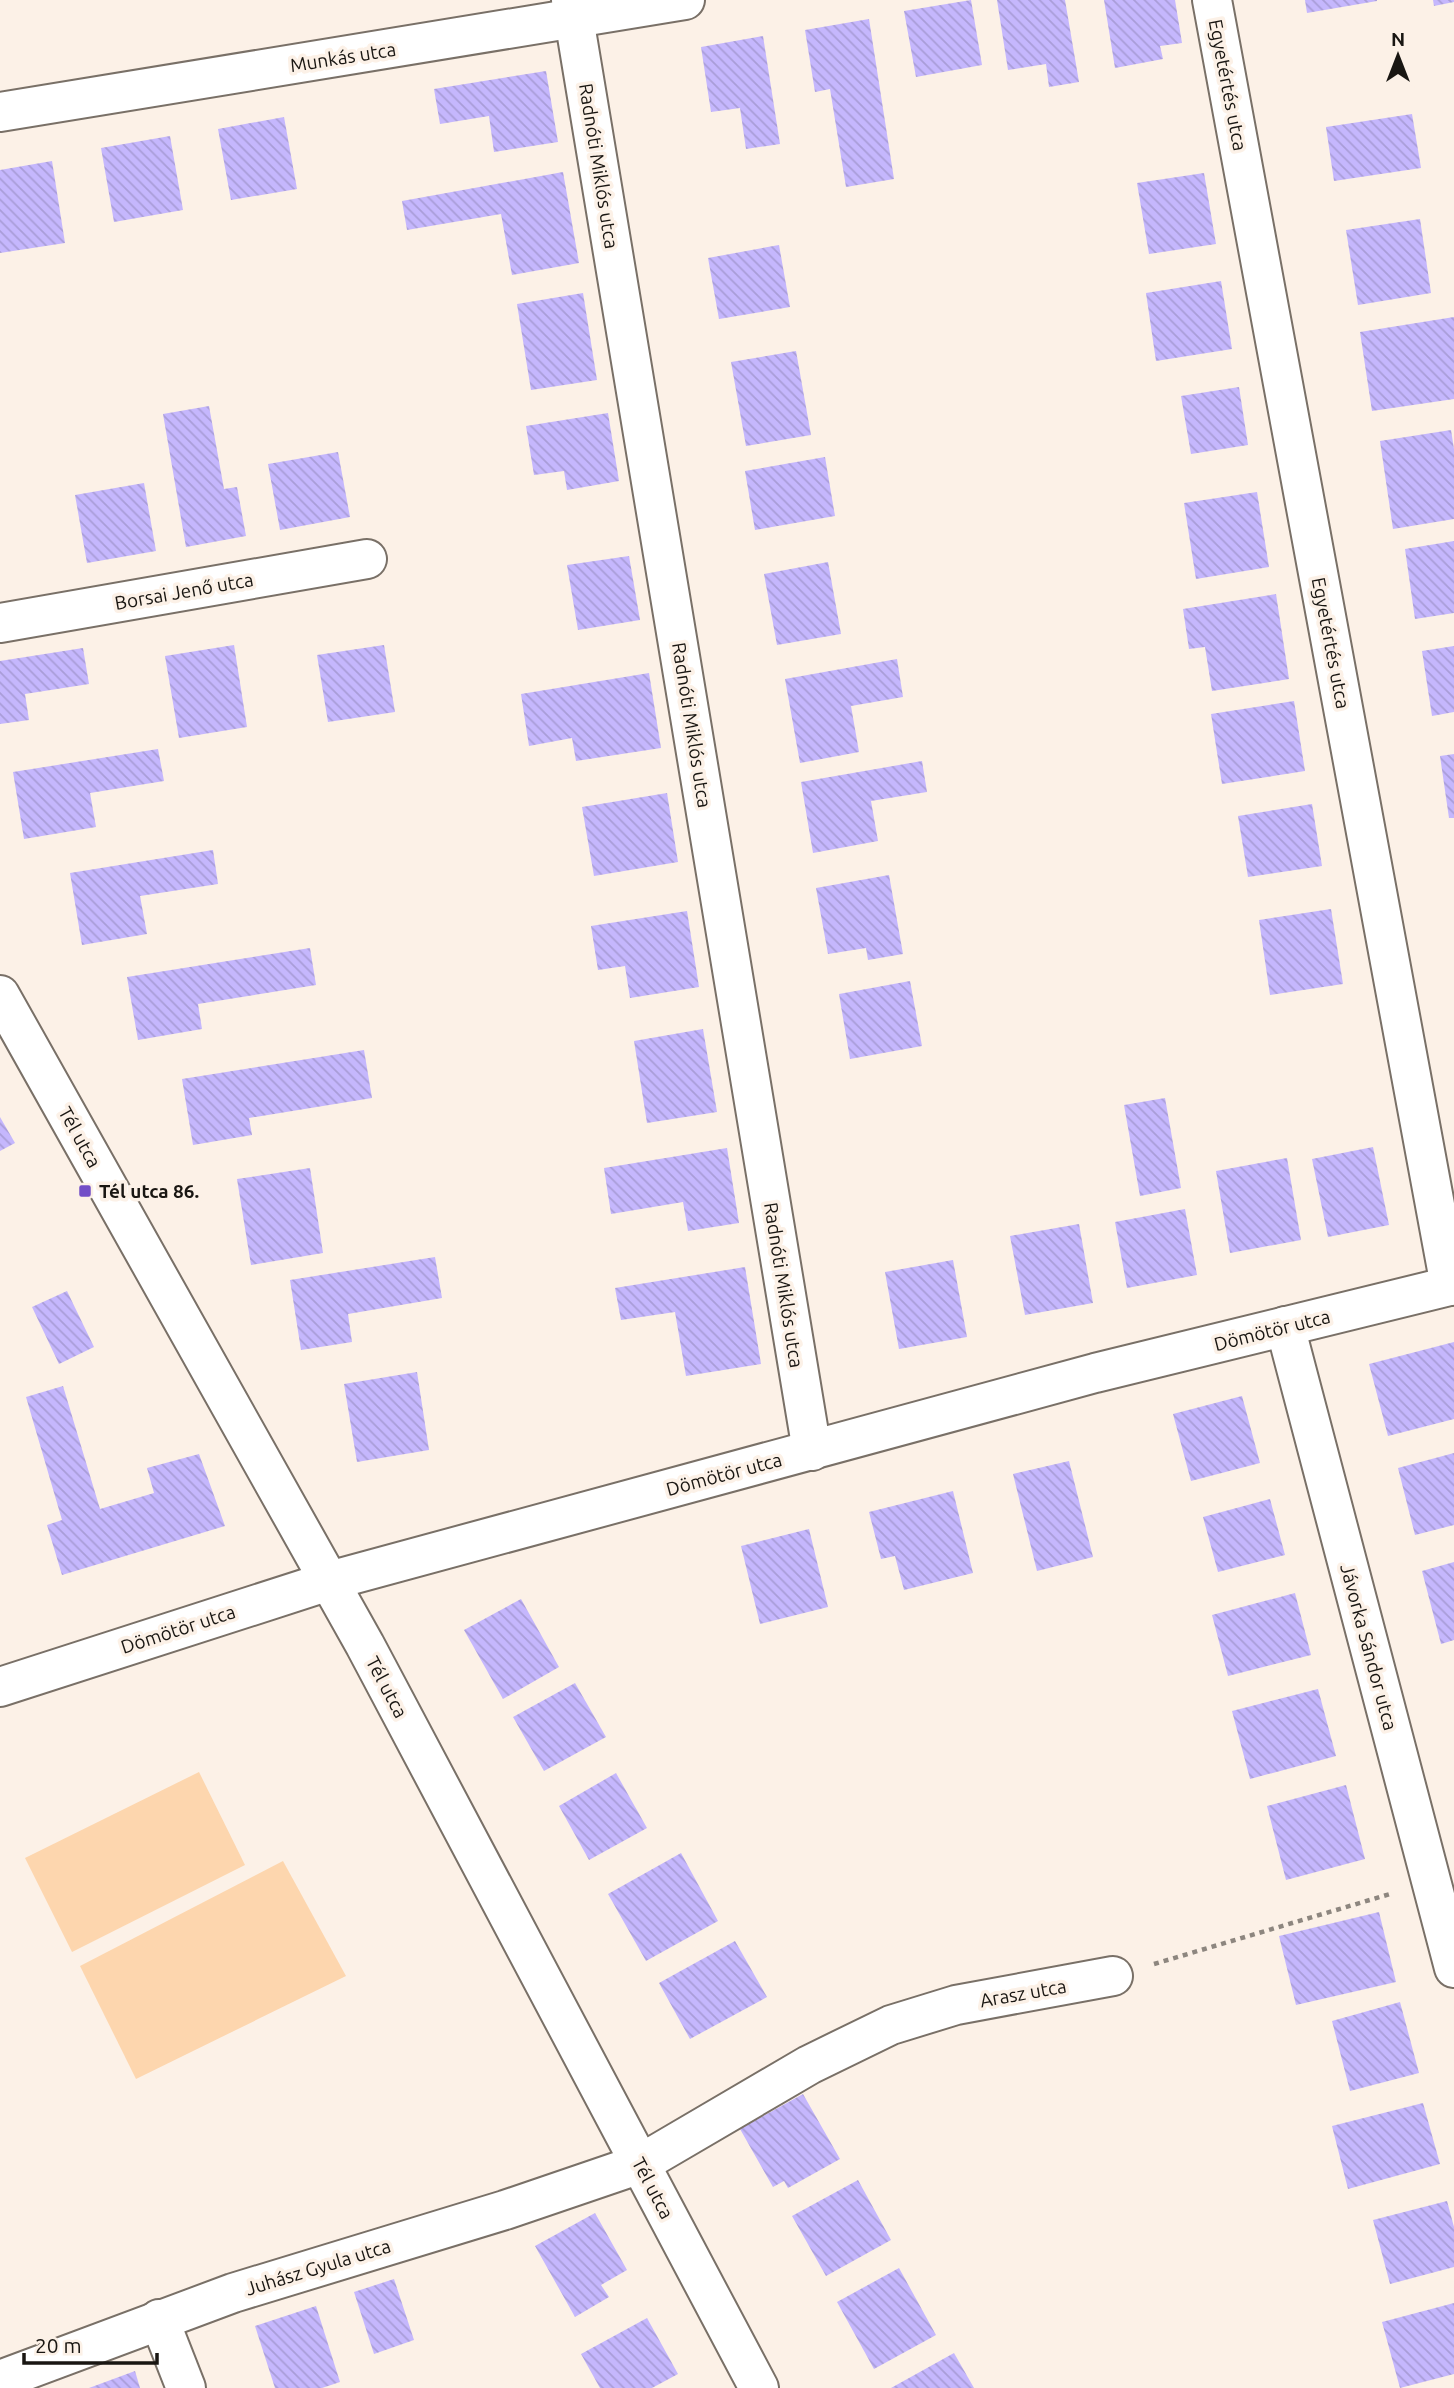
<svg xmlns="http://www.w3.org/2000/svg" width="1454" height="2388" viewBox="0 0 1454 2388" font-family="Ubuntu,sans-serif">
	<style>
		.grass { fill: #fdd6ae }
		.building { fill: url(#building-back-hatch) }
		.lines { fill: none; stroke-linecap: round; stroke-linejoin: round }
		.minor-casing { stroke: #797067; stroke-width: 42 }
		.path { stroke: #8d867f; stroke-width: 4.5; stroke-dasharray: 5 5; stroke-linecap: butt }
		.minor { stroke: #fff; stroke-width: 38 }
		.poi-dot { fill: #724ec7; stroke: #fcf1e7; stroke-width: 2.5 }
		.labels { text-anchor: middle; stroke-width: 7; stroke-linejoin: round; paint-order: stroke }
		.street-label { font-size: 19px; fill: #191612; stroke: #fcf1e7 }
		.poi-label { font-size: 19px; font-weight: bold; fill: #191612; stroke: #fcf1e7; text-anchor: start }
	</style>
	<defs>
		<pattern id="building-back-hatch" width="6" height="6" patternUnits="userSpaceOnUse" patternTransform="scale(1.75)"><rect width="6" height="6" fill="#c5b7fd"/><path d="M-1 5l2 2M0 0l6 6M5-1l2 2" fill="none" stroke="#a99dd8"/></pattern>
	</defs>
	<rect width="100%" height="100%" fill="#fcf1e7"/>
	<g class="grass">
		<path d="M199,1772l46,93 -173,87 -47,-94z"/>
		<path d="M283,1861l63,115 -210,103 -56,-113z"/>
	</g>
	<g class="building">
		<path d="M971,0l11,65 -66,12 -12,-66z"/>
		<path d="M997,0h68l14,82 -30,5 -3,-23 -38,6z"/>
		<path d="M1104,0h71l7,43 -22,3 3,13 -48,9z"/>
		<path d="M1305,0h72v1l-70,12z"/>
		<path d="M1433,0h21v2l-20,4z"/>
		<path d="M869,19l25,160 -48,8 -16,-98 -15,3 -10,-62z"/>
		<path d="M763,36l17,108 -34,5 -6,-41 -29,4 -10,-65z"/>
		<path d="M546,71l12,71 -64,10 -5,-36 -49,8 -6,-35z"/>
		<path d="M1412,114l9,54 -87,13 -8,-54z"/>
		<path d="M284,117l13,72 -66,11 -13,-71z"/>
		<path d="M170,136l13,74 -69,12 -13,-74z"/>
		<path d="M52,161l13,82 -65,10v-83z"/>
		<path d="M563,172l16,91 -67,12 -11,-61 -94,16 -5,-29z"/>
		<path d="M1204,173l12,71 -67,10 -12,-71z"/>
		<path d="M1420,219l11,74 -73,12 -12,-75z"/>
		<path d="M779,245l11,62 -71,12 -11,-61z"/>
		<path d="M1221,281l11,68 -76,12 -10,-68z"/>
		<path d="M583,293l14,87 -66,10 -14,-86z"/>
		<path d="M1454,317v82l-82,12 -12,-79z"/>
		<path d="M796,351l15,84 -65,11 -15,-84z"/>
		<path d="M1239,387l9,58 -57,9 -10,-58z"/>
		<path d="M209,406l15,83 13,-2 9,49 -60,11 -23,-133z"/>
		<path d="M608,413l11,68 -52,9 -3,-19 -30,4 -8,-49z"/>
		<path d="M1451,430l3,19v70l-61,10 -13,-88z"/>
		<path d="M338,452l12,65 -70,13 -12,-66z"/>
		<path d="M825,457l10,59 -80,14 -10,-59z"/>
		<path d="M144,483l12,68 -69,12 -12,-68z"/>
		<path d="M1257,492l12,75 -73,12 -12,-76z"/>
		<path d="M1454,541v72l-39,6 -10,-70z"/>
		<path d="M629,556l11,64 -62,10 -11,-65z"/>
		<path d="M828,562l13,72 -64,11 -13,-71z"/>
		<path d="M1276,594l13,85 -77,12 -7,-44 -16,2 -6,-40z"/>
		<path d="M234,645l13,82 -68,11 -14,-82z"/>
		<path d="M384,645l11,67 -67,10 -11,-67z"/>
		<path d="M1454,646v66l-22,4 -10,-65z"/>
		<path d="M83,648l6,36 -64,10 4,26 -29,4v-63z"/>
		<path d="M897,659l6,38 -52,9 8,46 -59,11 -15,-84z"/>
		<path d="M649,673l12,75 -85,13 -4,-23 -43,8 -8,-52z"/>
		<path d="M1294,701l11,70 -83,13 -11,-70z"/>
		<path d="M158,749l6,32 -74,12 6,34 -72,12 -11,-67z"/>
		<path d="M1454,754v64h-5l-9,-62z"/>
		<path d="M922,761l5,31 -56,9 7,40 -65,12 -12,-71z"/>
		<path d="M667,793l11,69 -84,14 -12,-69z"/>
		<path d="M1312,804l10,62 -74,11 -10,-61z"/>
		<path d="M213,850l5,34 -78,12 7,38 -65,11 -12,-72z"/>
		<path d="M889,875l14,79 -35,6 -2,-12 -38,6 -12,-66z"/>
		<path d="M1331,909l12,75 -73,11 -11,-75z"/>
		<path d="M687,911l12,76 -69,11 -5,-32 -27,4 -7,-44z"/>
		<path d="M310,948l6,37 -118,19 4,25 -64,11 -11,-63z"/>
		<path d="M910,981l12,65 -72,13 -11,-65z"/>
		<path d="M703,1029l14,83 -70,11 -13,-82z"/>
		<path d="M364,1050l8,48 -123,20 3,17 -59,10 -11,-66z"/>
		<path d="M1165,1098l16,90 -41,8 -16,-91z"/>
		<path d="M0,1117l15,26 -15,8z"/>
		<path d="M1373,1147l16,78 -61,12 -16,-78z"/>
		<path d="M727,1148l12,75 -51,8 -5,-29 -72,12 -7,-46z"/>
		<path d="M1287,1158l14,82 -71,13 -14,-82z"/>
		<path d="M310,1168l13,85 -72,12 -14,-86z"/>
		<path d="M1185,1209l12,66 -70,13 -12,-66z"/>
		<path d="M1079,1224l14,79 -68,12 -15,-79z"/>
		<path d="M435,1257l7,41 -94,16 4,28 -51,8 -11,-70z"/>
		<path d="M953,1260l14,77 -68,12 -14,-77z"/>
		<path d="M745,1267l16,97 -75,12 -11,-64 -54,8 -6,-32z"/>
		<path d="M67,1291l27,56 -35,17 -27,-57z"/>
		<path d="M1454,1342v77l-66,17 -19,-72z"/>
		<path d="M417,1372l12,78 -72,12 -13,-78z"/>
		<path d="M63,1386l37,123 54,-16 -7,-25 52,-14 26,72 -163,49 -15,-50 15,-5 -36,-123z"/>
		<path d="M1242,1396l18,67 -69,18 -18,-67z"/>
		<path d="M1454,1453v72l-39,10 -17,-67z"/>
		<path d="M1069,1461l24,96 -56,14 -24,-97z"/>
		<path d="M953,1491l20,82 -69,17 -9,-34 -14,3 -12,-47z"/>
		<path d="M1270,1499l15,56 -67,17 -15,-55z"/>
		<path d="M809,1529l19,78 -68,17 -19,-78z"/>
		<path d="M1454,1562v78l-13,4 -19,-73z"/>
		<path d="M1295,1593l16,62 -83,21 -16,-61z"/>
		<path d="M521,1599l38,68 -56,32 -39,-69z"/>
		<path d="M575,1683l31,54 -62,34 -31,-54z"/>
		<path d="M1318,1689l18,67 -86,23 -18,-68z"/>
		<path d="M616,1773l31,55 -58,32 -30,-54z"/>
		<path d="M1346,1785l19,74 -79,21 -19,-74z"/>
		<path d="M681,1853l37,68 -72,40 -38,-67z"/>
		<path d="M1379,1912l17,70 -100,23 -17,-69z"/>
		<path d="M735,1941l32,56 -77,42 -31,-56z"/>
		<path d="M1400,2002l19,71 -69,18 -18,-70z"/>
		<path d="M803,2094l37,65 -52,29 -4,-7 -11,6 -33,-58z"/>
		<path d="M1423,2103l17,61 -92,25 -16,-63z"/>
		<path d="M858,2180l33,60 -65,36 -34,-60z"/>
		<path d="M1447,2201l7,26v40l-64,17 -17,-64z"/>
		<path d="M595,2213l32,57 -26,15 8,12 -34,20 -40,-71z"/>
		<path d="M899,2268l37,67 -62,34 -37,-67z"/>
		<path d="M394,2279l20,61 -40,14 -20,-62z"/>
		<path d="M1454,2303v71l-54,14 -18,-66z"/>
		<path d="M316,2306l24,76 -18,6h-47l-20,-62z"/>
		<path d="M647,2318l31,56 -26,14h-52l-19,-34z"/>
		<path d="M954,2353l20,35h-83z"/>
		<path d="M135,2371l5,17h-51z"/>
	</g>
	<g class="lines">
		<defs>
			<g id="minor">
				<path d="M571,0l241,1451"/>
				<path d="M1212,0l238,1286"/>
				<path d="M0,112l685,-112"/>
				<path d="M0,623l367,-64"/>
				<path d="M0,995l365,650 394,743"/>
				<path d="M1285,1326l169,642"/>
				<path d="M0,1687l329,-106 766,-208 359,-88"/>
				<path d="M159,2319l27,69"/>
				<path d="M0,2380l233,-87 272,-83 135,-46 169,-99 82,-40 65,-20 157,-29"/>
			</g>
		</defs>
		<use href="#minor" class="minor-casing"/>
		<path class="path" d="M1154,1964l236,-70"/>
		<use href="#minor" class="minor"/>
	</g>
	<rect class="poi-dot" x="78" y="1184" width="14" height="14" rx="3.5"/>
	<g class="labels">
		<g class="street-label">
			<text transform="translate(343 57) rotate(-9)" y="7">Munkás utca</text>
			<text transform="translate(1228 85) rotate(79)" y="7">Egyetértés utca</text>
			<text transform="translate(599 166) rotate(81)" y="7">Radnóti Miklós utca</text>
			<text transform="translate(184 591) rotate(-10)" y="7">Borsai Jenő utca</text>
			<text transform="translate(1331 643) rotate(79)" y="7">Egyetértés utca</text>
			<text transform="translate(692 725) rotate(81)" y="7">Radnóti Miklós utca</text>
			<text transform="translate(80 1137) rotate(61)" y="7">Tél utca</text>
			<text transform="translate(784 1285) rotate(81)" y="7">Radnóti Miklós utca</text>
			<text transform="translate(1272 1330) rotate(-14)" y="7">Dömötör utca</text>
			<text transform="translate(724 1474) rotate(-15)" y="7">Dömötör utca</text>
			<text transform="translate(178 1629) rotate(-18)" y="7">Dömötör utca</text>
			<text transform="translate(1369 1647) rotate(75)" y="7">Jávorka Sándor utca</text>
			<text transform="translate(387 1687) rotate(62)" y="7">Tél utca</text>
			<text transform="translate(1023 1993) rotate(-10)" y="7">Arasz utca</text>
			<text transform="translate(653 2188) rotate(62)" y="7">Tél utca</text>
			<text transform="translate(318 2267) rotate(-17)" y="7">Juhász Gyula utca</text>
		</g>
		<g class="poi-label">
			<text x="99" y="1198">Tél utca 86.</text>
		</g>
	</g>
	<g transform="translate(1398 56)" stroke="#fcf1e7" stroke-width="5" paint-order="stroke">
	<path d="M0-5L12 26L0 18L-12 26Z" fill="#191612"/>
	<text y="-10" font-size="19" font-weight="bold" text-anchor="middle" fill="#191612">N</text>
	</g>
	<path d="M24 2353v10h133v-10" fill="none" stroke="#191612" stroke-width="3.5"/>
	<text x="35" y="2353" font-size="21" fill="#191612" stroke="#fcf1e7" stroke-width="5" paint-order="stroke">20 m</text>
</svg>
